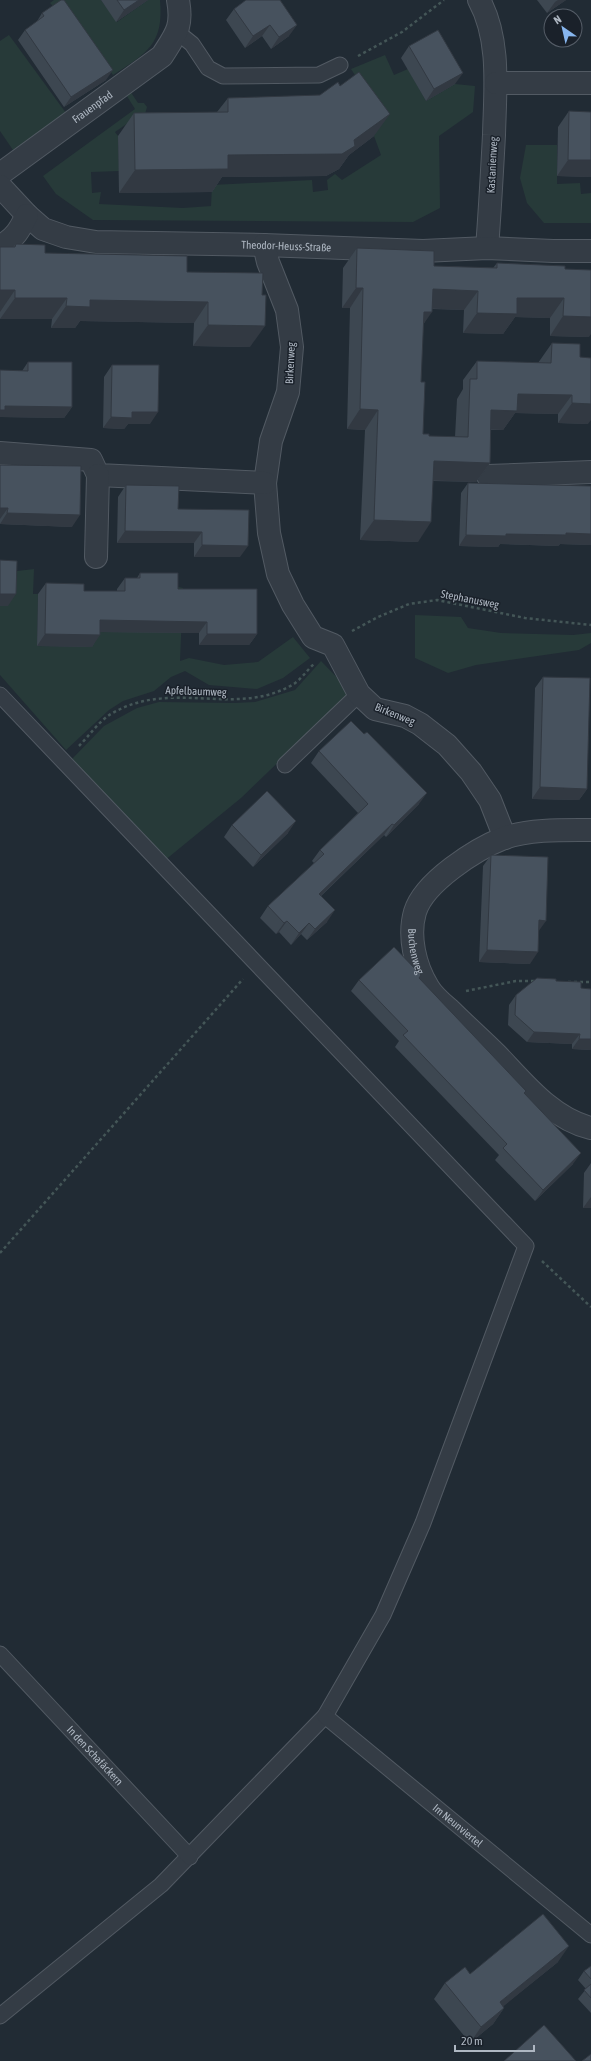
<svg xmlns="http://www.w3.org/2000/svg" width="591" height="2061" viewBox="0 0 591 2061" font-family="'Asap Condensed',sans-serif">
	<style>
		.green { fill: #273a39 }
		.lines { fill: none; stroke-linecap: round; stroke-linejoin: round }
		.lane-casing { stroke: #525a63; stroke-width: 17 }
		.street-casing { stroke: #525a63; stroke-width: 24 }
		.path { stroke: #445657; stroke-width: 2.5; stroke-dasharray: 3 3; stroke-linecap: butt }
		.lane { stroke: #343c45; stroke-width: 15 }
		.street { stroke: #343c45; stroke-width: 22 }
		.wall { fill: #3d4751 }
		.shaded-wall { fill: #323942 }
		.building { fill: #47525e; stroke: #323942 }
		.labels { text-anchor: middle; stroke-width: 3; stroke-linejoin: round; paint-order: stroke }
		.street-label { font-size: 11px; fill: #aeb7c2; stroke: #1a212a }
	</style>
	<rect width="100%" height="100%" fill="#212b34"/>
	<g class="green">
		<path d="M54,0h47l16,22 31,-22h12c4,44 -13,53 -47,75l-11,-15 -14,10 10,15 -14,9 -10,-15 -18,-70 -6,-6z"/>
		<path d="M9,35l57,78 -53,37 -13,-19v-90z"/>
		<path d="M385,55l9,20 14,-6 18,32 29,-17 20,2 -2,26 -34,24 1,72 -27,14 -320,-2 -37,-26 -13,-18 92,-67 -10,-16 5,-2 8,12h6l3,4 -3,11 -6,-2 -23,16 3,4 1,35 -28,1 1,21 9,-1 -2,12 84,4 28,-2 1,-21 100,-5 1,12 15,-2 -1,-10 8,-6 7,6 39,-25 -7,-19 -10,-47 -13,-20z"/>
		<path d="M526,145h31v39l23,-1 1,11 10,-1v30h-47l-17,-20 -7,-25z"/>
		<path d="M34,569l-1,25h5l-1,52 55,1 1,-44 77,-18 13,3 -3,73 9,-3 35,7 34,-3 35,-25 17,21 -27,20 -26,11 -48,-4 -24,-14 -14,6 -17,14 -31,10 -14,9 -43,40 -66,-75v-69l9,-34z"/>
		<path d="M415,615l46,2 7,11 33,5 72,2 18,-2v10l-12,7 -103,15 -28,8 -33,-15z"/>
		<path d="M321,661l30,31 -110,106 -77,63 -92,-102 32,-33 33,-18 22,-6 75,1 21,-1 40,-12z"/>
	</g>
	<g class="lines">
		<defs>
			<g id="lane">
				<path d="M177,32l15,12 16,24 15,8 96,-1 21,-10"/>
				<path d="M0,695l526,551 -103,277 -40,92 -58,101 -164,169 -161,131"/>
				<path d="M285,765l74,-71"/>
				<path id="s1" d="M0,1654l190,203"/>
				<path id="s2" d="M325,1716l266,219"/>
			</g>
			<g id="street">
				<path d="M479,0c22,40 16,91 15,135 -2,37 -4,75 -7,113"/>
				<path d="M496,83h95"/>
				<path id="s3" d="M0,174l162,-118c14,-22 21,-29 16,-56"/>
				<path id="s4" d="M0,186l27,29 16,14 23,8 30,5 168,3 159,6 64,-3 66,3h38"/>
				<path d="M264,245l4,17 19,48 5,37 -4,45 -17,49 -6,42 4,50 9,41 15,31 20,32 20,8 26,49 16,15 30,7 15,8 27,21 24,27 19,28 15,38"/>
				<path d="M0,246c15,-7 20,-17 27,-31"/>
				<path d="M0,453l91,7 7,15 167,8"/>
				<path d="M488,476l103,-4"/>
				<path d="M96,557l2,-82"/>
				<path id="s5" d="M591,830c-27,0 -61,-1 -87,8 -28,11 -80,44 -89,74 -7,24 0,54 13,75 5,9 15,17 23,24 15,15 31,29 46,44 27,28 55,64 94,73"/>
			</g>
		</defs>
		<use href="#lane" class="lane-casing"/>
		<use href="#street" class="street-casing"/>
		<g class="path">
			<path d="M358,56l44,-24 42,-32"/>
			<path d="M352,631l26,-14 31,-13 28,-4 88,18 66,7"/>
			<path d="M79,746c10,-10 20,-25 32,-32 60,-36 123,4 181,-29 8,-4 15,-15 22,-21"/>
			<path d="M568,982h23"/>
			<path d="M466,991l50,-10h21"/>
			<path d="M0,1253l243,-274"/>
			<path d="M542,1261l49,46"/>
		</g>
		<use href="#lane" class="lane"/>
		<use href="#street" class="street"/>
	</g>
	<g class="wall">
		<path d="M101,0h47l-32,22z"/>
		<path d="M246,0l43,36 -18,13 -9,-13 -17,12 -19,-28 8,-11z"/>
		<path d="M537,0h29l-19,13z"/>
		<path d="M42,13l64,67 -42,27 -46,-67 7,-10 11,-7z"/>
		<path d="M409,46l46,38 -29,17 -25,-43z"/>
		<path d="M228,98l146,38 -25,19 -10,14 -13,7 -104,1 -10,15 -93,1 -1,-57 16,-23 83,-1z"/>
		<path d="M569,111l22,66 -34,-1 1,-49z"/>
		<path d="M16,244l29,9 142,19 63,75 -57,-1 1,-23 -114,-2 -5,7h-24l1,-9h-52v-72h13z"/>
		<path d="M357,248l77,18 59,2 4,-5 68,6 24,68 -39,-1v-18l-35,-1 -12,17 -40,-1 1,-23 -32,-1 -9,16 -2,57 2,52 6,2 26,1 2,-38 6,-10v-9l14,-19 61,2 14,-20 28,14 8,67 -30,-1v-9l-43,-1 -12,17h-12l-1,33 -14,19 -43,-1 -15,61 -58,-2 5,-110 -18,-1 3,-121h-8l1,-40z"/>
		<path d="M28,362l44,45 -8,11 -64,-1v-47l22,1z"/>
		<path d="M112,365l38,59h-22l-4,5 -21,-1 1,-51z"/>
		<path d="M0,465l72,62 -72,-3z"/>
		<path d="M468,483l123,3v59l-31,-1 -2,2 -58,-2 -2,3 -39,-1 2,-53z"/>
		<path d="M126,485l52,24 62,48h-46v-14h-77l1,-46z"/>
		<path d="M140,573l38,16 79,45 -8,11h-50v-12l-99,-1 -8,15 -55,-1 1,-52 8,-11 38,8h33v-2l8,-11h12z"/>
		<path d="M543,677l44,112 -8,11 -47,-1 3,-111z"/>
		<path d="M319,751l100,53 -33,33 -2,-2 -63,61 6,26 -20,18 -6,-6 -10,11 -12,-13 -3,2 -16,-16 8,-12 46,-43 -2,-2 8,-11 38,-37 -47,-50z"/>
		<path d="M232,825l56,8 -35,34 -29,-30z"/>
		<path d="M491,855l39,109 -51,-2 4,-96z"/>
		<path d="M421,975l-2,3 105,116 49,70 -38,37 -40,-41 4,-5 -104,-108 4,-6 -48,-50 8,-11z"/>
		<path d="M556,981l25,7 10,1v61l-19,-1v-5l-45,-2 -19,-17 1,-20 7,-10z"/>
		<path d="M591,1163v45h-8l1,-35z"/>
		<path d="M558,1962l-55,44 1,2 -11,16 -23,19 -36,-44 11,-16 25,-9z"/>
		<path d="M591,1966v47l-13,-14 8,-10 -8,-9 6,-9z"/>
	</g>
	<g class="shaded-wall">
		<path d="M139,0h9l-32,22 8,-12z"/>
		<path d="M558,0h8l-19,13 8,-11z"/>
		<path d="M270,25l-8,11 -17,12 8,-12z"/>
		<path d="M297,25l-8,11 -18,13 8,-12z"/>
		<path d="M113,70l-7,10 -42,27 7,-10z"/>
		<path d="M463,73l-8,11 -29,17 8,-12z"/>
		<path d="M390,114l-16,22 -25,19 -10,14 -13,7 -104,1 -10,15 -93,1 16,-23 93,-15 126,-15z"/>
		<path d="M568,160h23v17l-34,-1z"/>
		<path d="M356,288h7l-13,20h-8z"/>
		<path d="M433,289l45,2 -14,19 -45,-2z"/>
		<path d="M0,290h15l-15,22z"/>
		<path d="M15,298h52l-15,21h-52z"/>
		<path d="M517,298h47l-14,20 -35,-1 -12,17 -40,-1 14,-20z"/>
		<path d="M90,300l118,2 -14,21 -114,-2 -5,7h-24l15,-22z"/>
		<path d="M424,312h8l-14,20z"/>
		<path d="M563,316l28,1v17l-2,3 -39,-1z"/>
		<path d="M208,325l57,1 -15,21 -57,-1z"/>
		<path d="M518,394l54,1 -14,19 -43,-1 -12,17 -25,-1 13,-19z"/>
		<path d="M572,403l19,1v16l-3,4 -30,-1z"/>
		<path d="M5,406l67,1 -8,11 -64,-1v-7z"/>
		<path d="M360,409l18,1 -13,20 -18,-1z"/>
		<path d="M132,412h26l-8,12h-22l-4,5 -21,-1 8,-11z"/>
		<path d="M434,461l56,2 -14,19 -56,-2z"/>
		<path d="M0,508h8l-8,11z"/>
		<path d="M7,513l73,2 -8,12 -72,-3z"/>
		<path d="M374,520l57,2 -13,20 -58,-2z"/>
		<path d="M125,531l77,1 -8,11h-77z"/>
		<path d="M566,533l25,1v11l-31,-1 -2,2 -58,-2 -2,3 -39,-1 7,-11 40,-1z"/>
		<path d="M202,545l46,1 -8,11h-46z"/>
		<path d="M0,594h16l-8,12h-8z"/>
		<path d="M100,620l107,2 -8,11 -107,-1z"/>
		<path d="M45,634l55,1 -8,12 -55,-1z"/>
		<path d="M207,634h50l-8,11h-50z"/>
		<path d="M540,787l47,2 -8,11 -47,-1z"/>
		<path d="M427,793l-8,11 -33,33 8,-12z"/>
		<path d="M296,821l-8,12 -35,34 8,-12z"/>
		<path d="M392,824l-8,11 -73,70 8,-11z"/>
		<path d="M335,910l-8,12 -20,18 8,-11z"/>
		<path d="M539,920l7,1 -8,11z"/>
		<path d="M287,921l-8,11 -3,2 8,-11z"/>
		<path d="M309,923l-8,11 -10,11 8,-12z"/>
		<path d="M487,950l51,2 -8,12 -51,-2z"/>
		<path d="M534,1032l46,2 -8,10 -45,-2z"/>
		<path d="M579,1039h12v11l-19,-1z"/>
		<path d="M581,1153l-8,11 -38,37 8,-11z"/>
		<path d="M591,1197v11h-8z"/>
		<path d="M569,1946l-11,16 -69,56 11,-16z"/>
		<path d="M504,2008l-11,16 -23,19 11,-16z"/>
	</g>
	<g class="building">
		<path d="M61,0h3l49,70 -42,27 -46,-67 19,-14 -2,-3z"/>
		<path d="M117,0h22l-15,10z"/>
		<path d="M246,0h34l17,25 -18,12 -9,-12 -17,11 -19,-27z"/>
		<path d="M438,30l25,43 -29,16 -25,-43z"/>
		<path d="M359,72l31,42 -36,26 1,6 -13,8 -114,1v14l-93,1 -1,-57 94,-1v-14l92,-3 18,-13 2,4z"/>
		<path d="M569,111l22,1v48h-23z"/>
		<path d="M16,244l29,1v8l142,3v16l76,1 -1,22h4l-1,31 -57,-1v-23l-118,-2v7l-24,-1 1,-8h-52v-8h-15v-43h15z"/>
		<path d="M357,248l77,3v15l63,2v-5l68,3v3l26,1v47l-28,-1 1,-18h-47v16l-40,-1 1,-22 -45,-2 -1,23h-8l-3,70h4l-2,52h6v2l39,1 2,-58h7v-18l74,2 1,-20 28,1v13l11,1v46l-19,-1v-8l-54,-1 -1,17 -26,-1 -1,53 -56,-2 -3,61 -57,-2 4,-110 -18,-1 3,-121h-7z"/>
		<path d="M28,362h44v45l-67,-1v4h-5v-40l28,1z"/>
		<path d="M112,365h47l-1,47h-26v6l-21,-1z"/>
		<path d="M0,465l81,1 -1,49 -73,-2 1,-5h-8z"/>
		<path d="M468,483l123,3v48l-25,-1v2l-60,-1v2l-40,-1z"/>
		<path d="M126,485l53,1 -1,23 71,1 -1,36 -46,-1v-13l-77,-1z"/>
		<path d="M0,560l17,1 -1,33h-16z"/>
		<path d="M140,573h38v16h79v45h-50v-12l-107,-2v15l-55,-1 1,-51 38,1v7h41v-13h15z"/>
		<path d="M543,677l47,1 -3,111 -47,-2z"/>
		<path d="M351,721l13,13 3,-2 60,61 -33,32 -2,-1 -73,70 16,16 -20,19 -6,-6 -10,10 -12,-12 -3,2 -16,-17 56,-52 -4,-4 48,-46 -49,-53z"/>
		<path d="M267,791l29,30 -35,34 -29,-30z"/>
		<path d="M491,855l57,2 -2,64 -7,-1 -1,32 -51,-2z"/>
		<path d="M394,947l27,28 -2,3 107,113 -2,2 57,60 -38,37 -40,-42 4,-4 -104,-109 5,-4 -49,-51z"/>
		<path d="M537,978l19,1v2l25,1v6l10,1v50h-12l1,-5 -46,-2 -19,-17 1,-20z"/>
		<path d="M543,1914l26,32 -69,56 4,6 -23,19 -36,-44 20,-16 5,7z"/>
		<path d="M591,1966v13l-7,-8z"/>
		<path d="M591,1984v14l-7,-8z"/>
		<path d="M544,2025l32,36h-72z"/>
		<path d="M591,2054v7h-9z"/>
	</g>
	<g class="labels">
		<g class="street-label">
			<text dy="4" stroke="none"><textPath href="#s3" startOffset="114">Frauenpfad</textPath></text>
			<text transform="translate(492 165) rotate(-87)" y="4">Kastanienweg</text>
			<text dy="4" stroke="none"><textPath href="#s4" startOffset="306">Theodor-Heuss-Straße</textPath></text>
			<text transform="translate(290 363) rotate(-87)" y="4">Birkenweg</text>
			<text transform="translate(470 599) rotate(11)" y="4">Stephanusweg</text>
			<text transform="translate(196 691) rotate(2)" y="4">Apfelbaumweg</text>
			<text transform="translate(395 714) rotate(22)" y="4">Birkenweg</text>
			<text dy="4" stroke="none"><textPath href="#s5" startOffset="246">Buchenweg</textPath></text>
			<text dy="4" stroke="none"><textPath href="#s1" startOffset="139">In den Schafäckern</textPath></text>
			<text dy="4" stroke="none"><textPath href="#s2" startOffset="172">Im Neunviertel</textPath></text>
		</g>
	</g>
	<g transform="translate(563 28) rotate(326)"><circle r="19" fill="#1a212a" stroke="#555d67"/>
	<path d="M0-3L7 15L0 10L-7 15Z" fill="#87b6ef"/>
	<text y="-6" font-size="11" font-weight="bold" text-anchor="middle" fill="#aeb7c2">N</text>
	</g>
	<path d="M455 2045v6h79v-6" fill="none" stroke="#aeb7c2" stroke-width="2"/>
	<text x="461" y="2045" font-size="12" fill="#aeb7c2" stroke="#1a212a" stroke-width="3" paint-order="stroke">20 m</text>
</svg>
